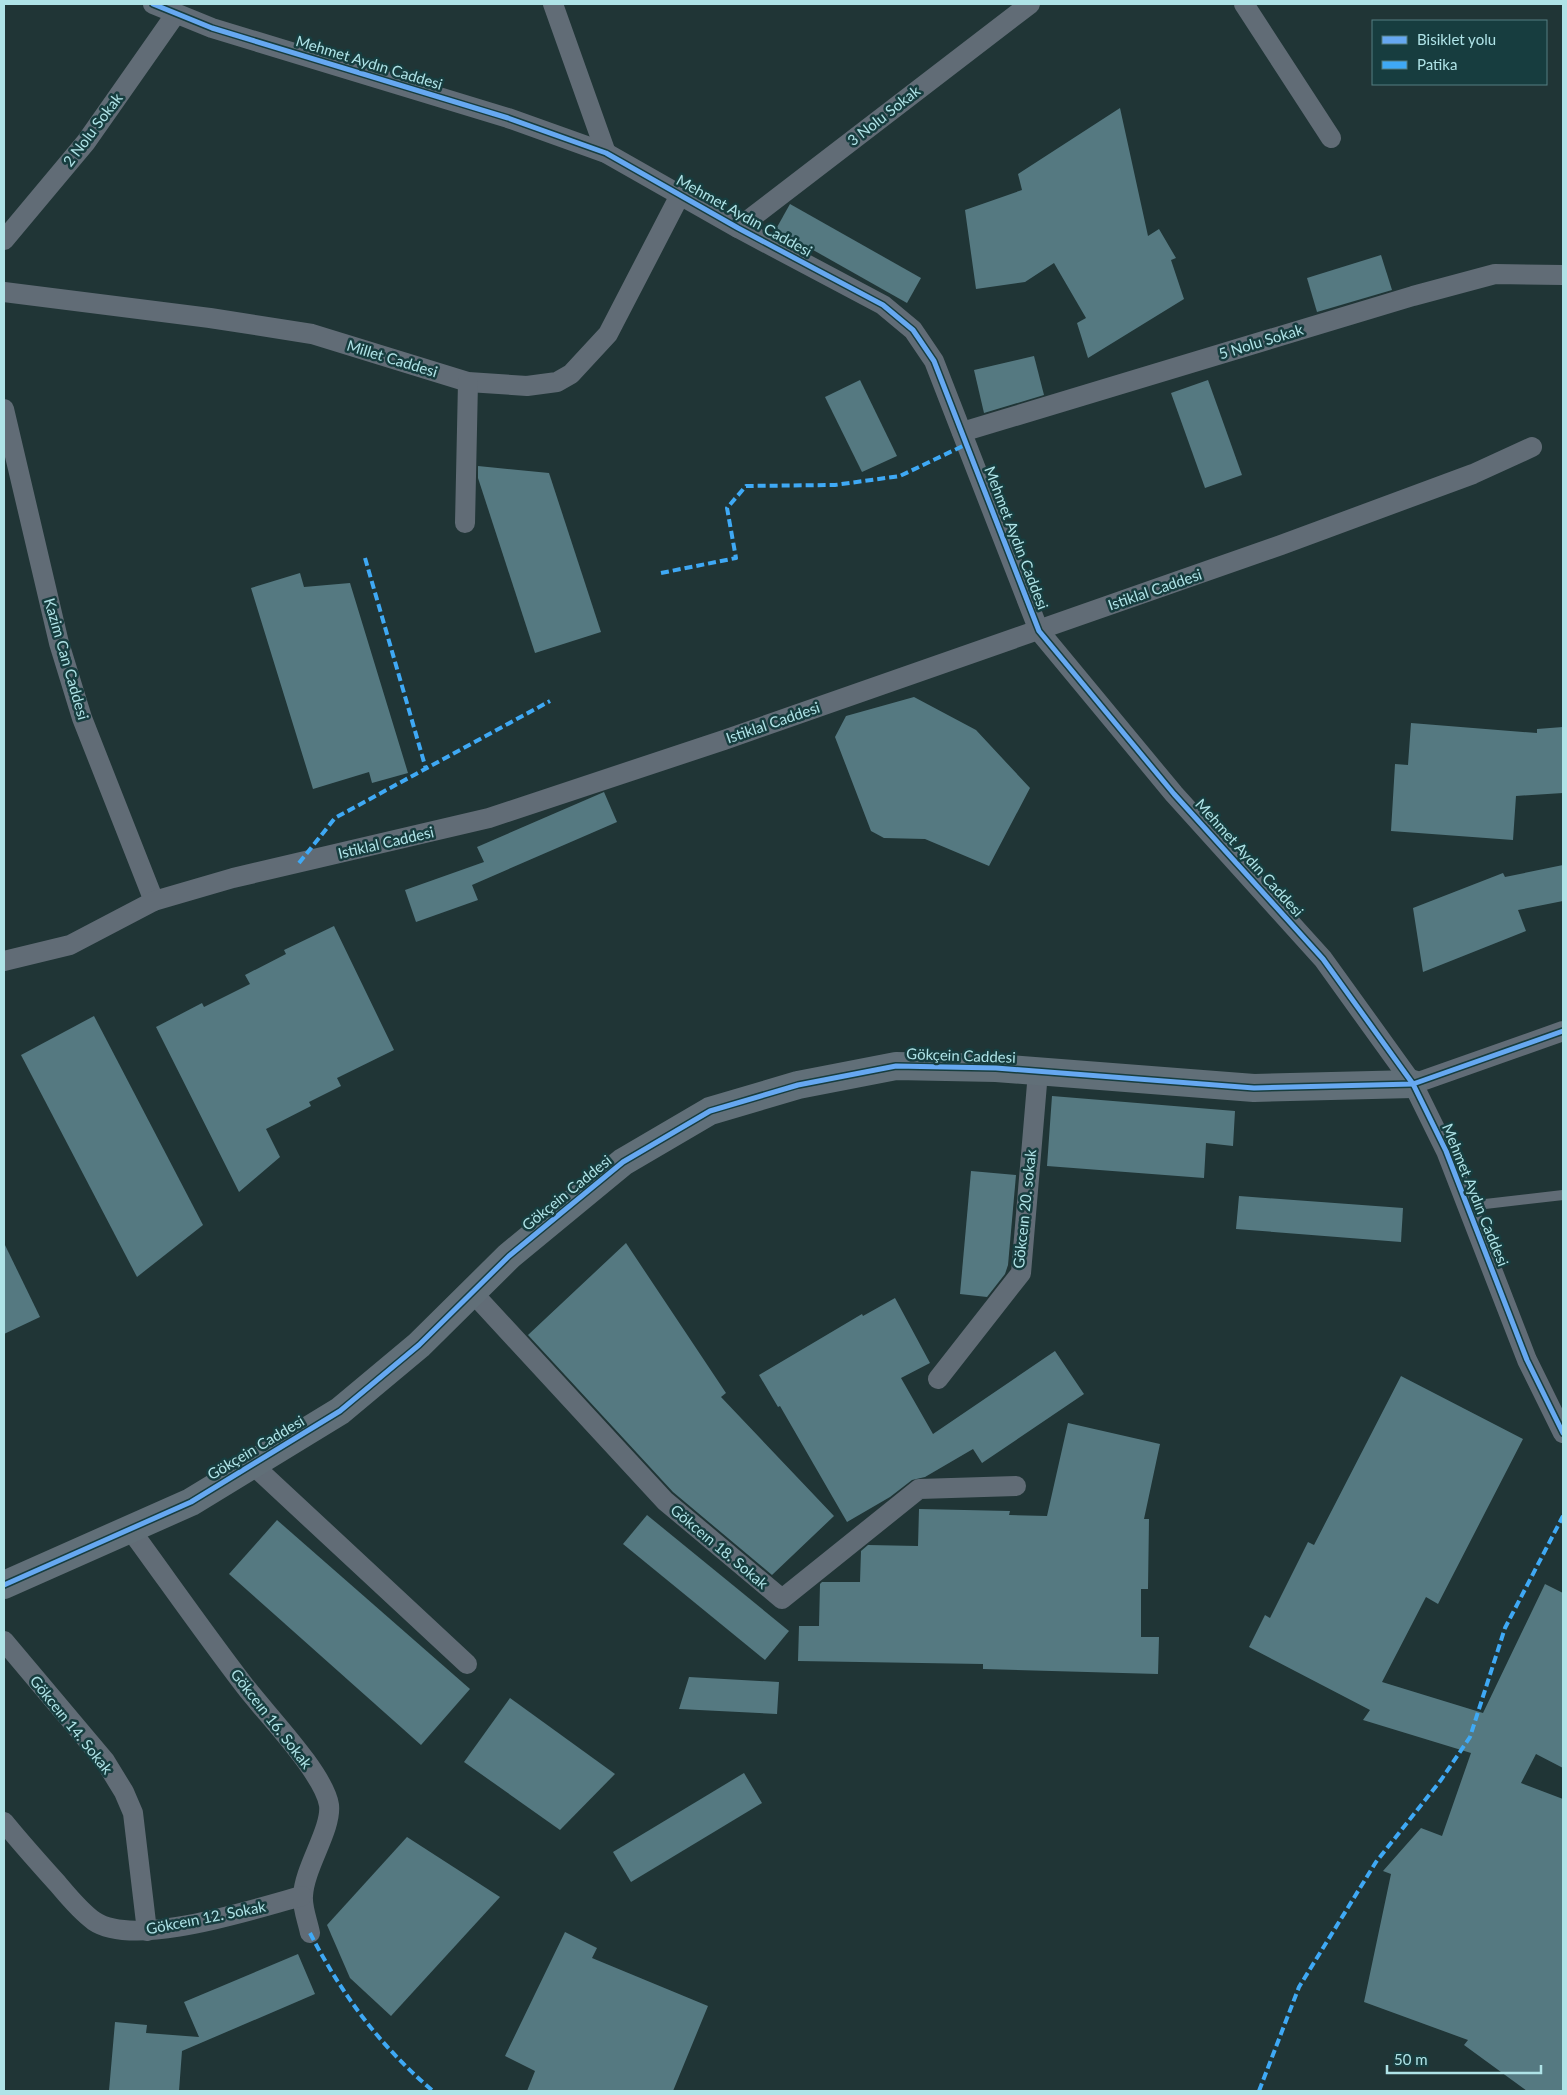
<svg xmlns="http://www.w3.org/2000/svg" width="1567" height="2095" viewBox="0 0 1567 2095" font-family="Lato,sans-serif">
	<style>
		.building { fill: #557981 }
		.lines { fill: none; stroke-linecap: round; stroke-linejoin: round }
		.lane { stroke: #616c76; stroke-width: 10 }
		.street { stroke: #616c76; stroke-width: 20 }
		.secondary { stroke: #616f78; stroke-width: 28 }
		.quiet { stroke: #3fa9f5; stroke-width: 4; stroke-dasharray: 8 4; stroke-linecap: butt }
		.cycleway-casing { stroke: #173d3f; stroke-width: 8 }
		.cycleway { stroke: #66a8f1; stroke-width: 5 }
		.labels { text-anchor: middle; stroke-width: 5; stroke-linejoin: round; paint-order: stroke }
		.street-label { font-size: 15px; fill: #afe3e7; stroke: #173d3f }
	</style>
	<rect width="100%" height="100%" fill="#203536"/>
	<g class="building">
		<path d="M1120,108l28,128 11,-7 17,29 -5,2 13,39 -96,59 -11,-35 9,-5 -32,-55 -29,19 -49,7 -11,-79 57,-20 -4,-16z"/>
		<path d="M790,204l131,74 -14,25 -131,-74z"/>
		<path d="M1381,255l11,35 -75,22 -10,-34z"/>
		<path d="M1034,356l10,39 -60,18 -10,-43z"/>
		<path d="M860,380l37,76 -35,16 -37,-75z"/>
		<path d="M1208,380l34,95 -37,13 -34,-95z"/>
		<path d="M478,466l71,7 52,159 -66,21 -57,-175z"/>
		<path d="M300,573l4,14 46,-4 58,190 -36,10 -3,-11 -56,17 -62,-201z"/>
		<path d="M914,697l62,33 54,58 -41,78 -64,-27 -41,-1 -13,-7 -36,-94 11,-21z"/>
		<path d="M1411,723l126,10v-4l26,-2v66l-47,3 -3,44 -122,-9 4,-67 13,1z"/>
		<path d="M604,792l13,30 -145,63 6,15 -62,22 -11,-32 79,-28 -7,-15z"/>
		<path d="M1563,865v36l-45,9 8,21 -103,41 -10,-64 90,-35 2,4z"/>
		<path d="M334,926l60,124 -57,28 4,8 -32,16 2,4 -45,23 14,28 -41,35 -83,-165 46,-24 2,4 46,-23 -5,-9 41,-21 -2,-4z"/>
		<path d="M94,1016l109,209 -66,52 -116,-222z"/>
		<path d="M1052,1096l183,15 -2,35 -27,-3 -2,35 -157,-12z"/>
		<path d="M971,1171l45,4 -8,90 -3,9 -18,23 -27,-3z"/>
		<path d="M1239,1196l164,12 -2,34 -165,-13z"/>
		<path d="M4,1243l36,74 -36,17z"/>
		<path d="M626,1243l100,150 -5,4 113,119 -62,59 -99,-83 -145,-157z"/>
		<path d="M895,1298l35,65 -29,15 32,56 122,-83 29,43 -102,69 -9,-14 -48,28 -13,3 -22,17 -43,25 -67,-116 -2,1 -19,-32 103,-61 1,2z"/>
		<path d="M1401,1376l122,63 -85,165 -12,-7 -44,85 101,31 62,-129 18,9v175l-27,-14 -15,29 42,16v292h-36l-63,-46 4,-5 -104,-38 27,-128 -8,-3 38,-43 21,8 29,-83 -108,-33 7,-10 -121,-63 16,-32 5,3 38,-76 6,3z"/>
		<path d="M1068,1423l92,21 -16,75h5l-1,70h-7v48h18l-1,37 -175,-5v-5l-185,-3 1,-35h20l1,-42 2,-2h38l1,-31 7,-6 50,1 1,-37 91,2 -1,4 38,1z"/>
		<path d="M647,1515l142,116 -24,29 -142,-116z"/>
		<path d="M277,1520l193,169 -49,56 -192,-171z"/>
		<path d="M689,1677l90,5 -2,32 -98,-5z"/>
		<path d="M510,1698l105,76 -55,56 -96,-68z"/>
		<path d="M744,1773l18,30 -131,79 -18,-30z"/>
		<path d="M407,1837l93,60 -109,119 -41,-38 -23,-53z"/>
		<path d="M565,1932l32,16 -5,10 116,48 -35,85h-146l8,-20 -30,-15z"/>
		<path d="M298,1954l17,40 -133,57 -3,40h-70l6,-69 32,3 -1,8 53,4 -15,-35z"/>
	</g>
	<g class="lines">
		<path class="lane" d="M1468,1206l95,-11"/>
		<g class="street">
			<path d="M153,4l59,24 296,90 98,35 132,75 145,77 30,25 21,31 105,270 135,163 149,165 90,125 33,67 81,209 36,73"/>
			<path d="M553,4l53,149"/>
			<path d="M1244,4l87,134"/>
			<path d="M738,228l292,-224"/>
			<path d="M4,240l82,-98 89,-127"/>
			<path d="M4,292l206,26 102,16 156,48 59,4 30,-4 14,-8 37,-40 72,-139"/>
			<path d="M4,409l55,234 23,75 72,183"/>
			<path d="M962,432l451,-136 82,-22 68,1"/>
			<path d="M465,523l3,-141"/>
			<path d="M4,961l66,-16 84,-44 79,-23 256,-60 235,-78 557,-195 192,-71 59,-27"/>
			<path d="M1413,1084l150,-53"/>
			<path d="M472,1292l193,209 117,98 137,-110 97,-3"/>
			<path d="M938,1379l83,-106 17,-201"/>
			<path d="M253,1465l214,199"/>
			<path d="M130,1529c38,52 75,105 114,156 21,28 80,88 85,120 3,24 -25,63 -26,91 -1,12 5,26 7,37"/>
			<path d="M4,1641l101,120 19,31 9,21 14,118"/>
			<path d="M4,1822c17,21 35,41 53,61 11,13 23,28 37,38 41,28 162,-13 208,-25"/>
		</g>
		<path class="secondary" d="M4,1585l187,-83 149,-91 79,-66 90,-89 114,-94 87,-51 88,-26 98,-19 100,2 258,20 159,-4"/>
		<g class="quiet">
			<path d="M365,558l61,211"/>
			<path d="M661,573l75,-15 -9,-50 19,-22 89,-1 65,-9 67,-32"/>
			<path d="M299,863l36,-45 215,-117"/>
			<path d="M310,1933c32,62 70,113 123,158"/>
			<path d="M1259,2091l40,-104 77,-125 65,-82 29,-43 35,-109 58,-112"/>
		</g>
		<defs>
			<g id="cycleway">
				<path d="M153,4l59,24 296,90 98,35 132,75 145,77 30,25 21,31 105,270 135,163 149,165 90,125 33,67 81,209 36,73"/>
				<path d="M4,1585l187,-83 149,-91 79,-66 90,-89 114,-94 87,-51 88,-26 98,-19 100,2 258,20 159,-4 150,-53"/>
			</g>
		</defs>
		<use href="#cycleway" class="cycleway-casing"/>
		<use href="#cycleway" class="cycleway"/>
	</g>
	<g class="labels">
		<g class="street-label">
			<text transform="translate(369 63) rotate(17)" y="5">Mehmet Aydın Caddesi</text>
			<text transform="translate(884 116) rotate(-38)" y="5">3 Nolu Sokak</text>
			<text transform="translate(93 130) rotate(-53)" y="5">2 Nolu Sokak</text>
			<text transform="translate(744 216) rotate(29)" y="5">Mehmet Aydın Caddesi</text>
			<text transform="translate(1261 342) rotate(-17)" y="5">5 Nolu Sokak</text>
			<text transform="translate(392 359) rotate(17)" y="5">Millet Caddesi</text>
			<text transform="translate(1016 538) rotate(69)" y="5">Mehmet Aydın Caddesi</text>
			<text transform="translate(1155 590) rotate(-19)" y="5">Istiklal Caddesi</text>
			<text transform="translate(66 659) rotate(74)" y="5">Kazim Can Caddesi</text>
			<text transform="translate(773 723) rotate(-19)" y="5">Istiklal Caddesi</text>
			<text transform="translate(386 843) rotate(-13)" y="5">Istiklal Caddesi</text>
			<text transform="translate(1249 858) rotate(48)" y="5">Mehmet Aydın Caddesi</text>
			<text transform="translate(961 1056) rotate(2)" y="5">Gökçein Caddesi</text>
			<text transform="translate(567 1193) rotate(-39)" y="5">Gökçein Caddesi</text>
			<text transform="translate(1475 1195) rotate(68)" y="5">Mehmet Aydın Caddesi</text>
			<text transform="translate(1025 1209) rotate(-84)" y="5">Gökceın 20. sokak</text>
			<text transform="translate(256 1448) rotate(-31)" y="5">Gökçein Caddesi</text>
			<text transform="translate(719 1547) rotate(40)" y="5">Gökceın 18. Sokak</text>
			<text transform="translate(271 1719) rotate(52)" y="5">Gökceın 16. Sokak</text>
			<text transform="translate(71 1725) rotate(51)" y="5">Gökceın 14. Sokak</text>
			<text transform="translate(206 1918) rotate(-11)" y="5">Gökceın 12. Sokak</text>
		</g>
	</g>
	<rect width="1567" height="2095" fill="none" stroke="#afe3e7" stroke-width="10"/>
	<rect x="1372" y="20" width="175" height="65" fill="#173d3f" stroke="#547f82"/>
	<rect x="1382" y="36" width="25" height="8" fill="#66a8f1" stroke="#547f82"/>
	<text x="1417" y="45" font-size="15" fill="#afe3e7">Bisiklet yolu</text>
	<rect x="1382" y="61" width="25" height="8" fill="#3fa9f5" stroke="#547f82"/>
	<text x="1417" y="70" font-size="15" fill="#afe3e7">Patika</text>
	<path d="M1387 2065v8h154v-8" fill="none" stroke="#afe3e7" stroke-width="2.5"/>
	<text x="1394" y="2065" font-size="15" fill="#afe3e7" stroke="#173d3f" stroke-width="4" paint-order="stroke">50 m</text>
</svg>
